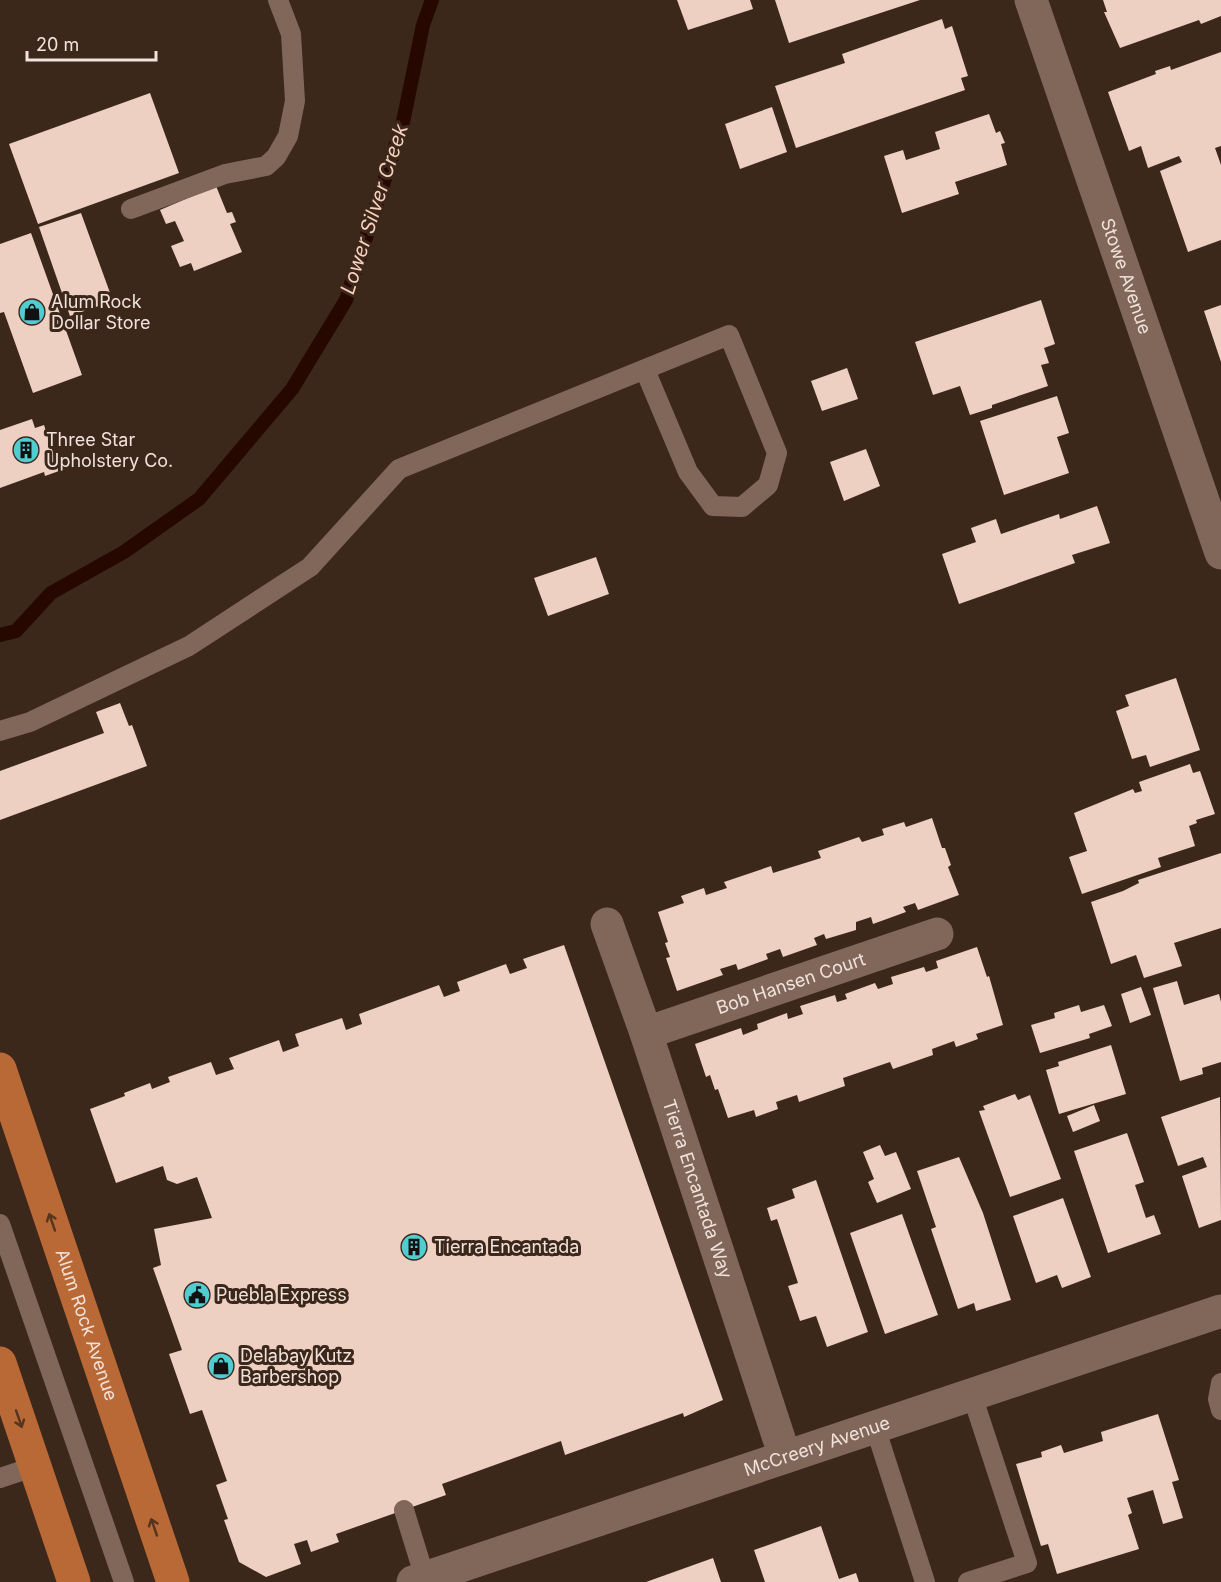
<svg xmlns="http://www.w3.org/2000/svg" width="1221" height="1582" viewBox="0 0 1221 1582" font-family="Inter,sans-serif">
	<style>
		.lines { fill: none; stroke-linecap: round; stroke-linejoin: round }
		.stream { stroke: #260800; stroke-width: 14 }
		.building { fill: #edd0c1 }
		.service { stroke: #80675a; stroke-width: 20 }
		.minor { stroke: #80675a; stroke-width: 33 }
		.primary { stroke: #b86935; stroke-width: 33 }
		.oneway { stroke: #553420 }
		.labels { text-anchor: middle; stroke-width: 6; stroke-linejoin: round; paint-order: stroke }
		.street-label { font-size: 18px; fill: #f1e2db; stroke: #3c271b }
		.poi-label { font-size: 18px; fill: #f1e2db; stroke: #3c271b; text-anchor: start }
		.water-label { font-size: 20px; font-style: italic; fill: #f8d2be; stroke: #3c271b }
	</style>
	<rect width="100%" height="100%" fill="#3c271b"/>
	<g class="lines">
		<path class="stream" d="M0,635l16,-4 35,-38 73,-41 75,-53 93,-110 54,-89 57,-178 20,-97 9,-25"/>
	</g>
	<g class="building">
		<path d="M677,0h73l3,9 -65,21z"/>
		<path d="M775,0h145l-131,43z"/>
		<path d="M1103,0h118v16l-20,8 -2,-4 -79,28 -16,-36h3z"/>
		<path d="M942,19l3,10 7,-3 16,50 -7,2 4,12 -169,58 -21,-62 70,-23 -3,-9z"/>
		<path d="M1221,52v94l-6,2 6,17v75l-33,12 -28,-81 22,-9 -3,-6 -31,12 -7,-22 -12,5 -21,-59 48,-18 -1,-3 15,-5 1,4z"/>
		<path d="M150,93l29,80 -141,51 -29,-80z"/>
		<path d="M772,107l15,45 -47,17 -15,-45z"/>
		<path d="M989,114l7,19 4,-2 5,12 -4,1 6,21 -52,17 4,12 -57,19 -18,-57 19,-6 3,10 34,-11 -5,-17z"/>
		<path d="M216,186l11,27 5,-1 4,10 -6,2 12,28 -48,19 -3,-8 -11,4 -9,-21 13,-5 -9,-20 -9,3 -6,-14z"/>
		<path d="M81,213l32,88 -43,15 -31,-89z"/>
		<path d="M31,233l51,142 -49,18 -29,-81 -4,1v-69z"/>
		<path d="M1041,300l14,44 -11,4 5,15 -8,2 7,21 -56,19v3l-22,7 -10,-29 -27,9 -18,-53z"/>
		<path d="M1221,305v57l-17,-51z"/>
		<path d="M847,368l11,31 -36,12 -11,-30z"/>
		<path d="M1057,396l12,37 -12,4 12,36 -65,22 -24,-74z"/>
		<path d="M32,419l3,9 9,-3 15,46 -14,5 -1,-4 -44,16v-58z"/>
		<path d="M866,449l14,37 -36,15 -14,-39z"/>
		<path d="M1097,506l13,37 -38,12 3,8 -116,41 -17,-50 34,-12 -5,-14 25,-9 5,15 58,-20 1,5z"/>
		<path d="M596,557l13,37 -61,22 -14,-38z"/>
		<path d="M1176,678l24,72 -50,17 -4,-12 -14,4 -16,-48 13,-5 -4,-11z"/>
		<path d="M120,703l9,23 3,-1 15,41 -147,54v-49l104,-38 -8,-21z"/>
		<path d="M1190,764l3,9 7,-2 15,43 -19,6 1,3 -8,3 6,20 -37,12 3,9 -79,27 -13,-37 18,-6 -13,-38 59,-24 2,4 7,-2 -3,-9z"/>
		<path d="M932,818l10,30h3l6,17 -3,2 11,28 -41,15 -3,-7 -12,4 3,5 -33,12 -2,-7 -15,5v8l-30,9 -2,-5 -10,4 3,7 -34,12 -3,-8 -14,5 2,5 -30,11 -2,-6 -16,5 3,6 -46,16 -11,-33 4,-1 -5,-14 3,-1 -10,-30 26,-9 -3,-7 23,-8 2,7 21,-7 -3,-6 47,-16 2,7 48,-15 -3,-7 41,-14 3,5 22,-7 -2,-6 22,-7 2,5z"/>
		<path d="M1221,853v75l-47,15 8,23 -38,12 -8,-23 -25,9 -20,-62 32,-11 16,-8 -1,-3z"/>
		<path d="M564,945l159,455 -39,17 -1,-4 -118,42 -4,-14 -119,43 4,11 -110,39 3,8 -28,10 -4,-12 -13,4 7,20 -35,13 -27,-15 -15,-42 4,-1 -12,-34 11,-4 -25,-71 -12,4 -21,-60 13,-4 -29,-82 8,-3 -7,-36 58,-11 -15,-41 -20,7 -10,-4 -4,-14 -47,17 -26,-74 35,-13 -1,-3 26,-10 2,6 18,-7 -2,-5 43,-15 5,13 18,-6 -5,-11 50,-18 4,12 16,-6 -4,-12 47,-16 4,12 16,-6 -3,-10 80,-29 5,12 16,-6 -3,-9 49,-18 4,10 17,-6 -4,-9z"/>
		<path d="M977,947l10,30 2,-1 14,49 -27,9 2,5 -22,8 -2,-6 -22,8 1,6 -40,14 -3,-7 -47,16 2,8 -46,16 -2,-7 -21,7 2,7 -22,8 -2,-7 -26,8 -10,-29 -3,1 -5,-15 -4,2 -11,-33 46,-16 2,7 15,-6 -1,-5 30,-11 1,6 15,-5 -3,-8 35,-11 2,7 10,-3 -2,-5 30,-11 3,6 15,-5 -2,-7 33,-10 2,5 12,-4 -2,-7z"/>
		<path d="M1177,981l7,24 35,-11 2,8v60l-19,6 1,6 -23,7 -27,-93z"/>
		<path d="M1141,987l10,28 -21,8 -9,-29z"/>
		<path d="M1079,1005l2,7 23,-7 8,21 -23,8 1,4 -50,15 -9,-28 24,-7 -1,-5z"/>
		<path d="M1111,1045l15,49 -67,20 -13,-44 13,-4 -1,-4z"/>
		<path d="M1015,1094l3,6 12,-5 31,84 -51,18 -31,-86 6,-1 -2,-4z"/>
		<path d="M1220,1097l1,123 -22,8 -17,-52 25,-9 -4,-10 -25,9 -17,-49z"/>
		<path d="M1094,1105l6,16 -27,11 -6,-16z"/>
		<path d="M1127,1133l17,49 -9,3 11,33 8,-3 7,19 -53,19 -34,-102z"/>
		<path d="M880,1145l5,11 11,-4 15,37 -34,14 -9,-21 6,-3 -11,-27z"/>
		<path d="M959,1157l24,56 28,87 -35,11 -2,-8 -16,6 -27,-80 5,-2 -19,-56z"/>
		<path d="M816,1180l52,152 -41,15 -11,-31 -16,5 -12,-35 10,-3 -21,-64 -6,2 -4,-13 28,-10 -3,-9z"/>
		<path d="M1063,1198l28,79 -29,11 -5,-13 -21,8 -23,-67z"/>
		<path d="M902,1214l36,101 -53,19 -35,-101z"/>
		<path d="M1158,1414l21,66 -7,2 11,36 -20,6 -10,-34 -26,8 5,15 -4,2 11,34 -82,25 -9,-30 -7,2 -25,-82 26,-7 -1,-5 20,-7 3,8 39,-12 -2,-9z"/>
		<path d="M821,1526l18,53 17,-6 3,9h-94l-11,-32z"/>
		<path d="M713,1558l8,24h-75z"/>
	</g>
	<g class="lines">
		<g class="service">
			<path d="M131,209l94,-35 41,-8 10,-9 12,-21 7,-35 -4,-67 -13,-34"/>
			<path d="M0,731l30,-9 159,-76 121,-79 89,-98 330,-134 48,118 -9,32 -26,22 -29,-1 -25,-34 -43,-102"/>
			<path d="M0,1224l124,358"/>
			<path d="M1221,1383l-3,16 3,11"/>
			<path d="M875,1427l50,155"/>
			<path d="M0,1478l36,-12"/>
			<path d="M404,1510l21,68"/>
			<path d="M968,1582l59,-19 -55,-168"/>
		</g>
		<g class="minor">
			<path id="s1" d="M1031,0l190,553"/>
			<path id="s2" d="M607,924l39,109 139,424"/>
			<path id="s3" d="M646,1033l291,-99"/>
			<path id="s4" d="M413,1582l808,-271"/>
		</g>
		<g class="primary">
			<path id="s5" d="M0,1069l173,513"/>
			<path d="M0,1363l74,219"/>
		</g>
	</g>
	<defs><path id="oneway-shaft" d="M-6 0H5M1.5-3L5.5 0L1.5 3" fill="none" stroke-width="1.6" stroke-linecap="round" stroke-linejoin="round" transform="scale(1.5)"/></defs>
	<g class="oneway">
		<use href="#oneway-shaft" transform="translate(52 1222) rotate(-109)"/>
		<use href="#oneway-shaft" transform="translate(19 1419) rotate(71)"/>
		<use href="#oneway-shaft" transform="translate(154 1527) rotate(-109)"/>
	</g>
	<defs>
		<symbol id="shop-disc" viewBox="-11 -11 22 22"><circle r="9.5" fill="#51ccd1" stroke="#3c271b"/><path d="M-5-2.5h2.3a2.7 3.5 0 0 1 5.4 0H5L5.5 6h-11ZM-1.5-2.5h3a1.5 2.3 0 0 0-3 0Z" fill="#111"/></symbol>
		<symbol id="building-disc" viewBox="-11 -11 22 22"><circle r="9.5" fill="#51ccd1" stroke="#3c271b"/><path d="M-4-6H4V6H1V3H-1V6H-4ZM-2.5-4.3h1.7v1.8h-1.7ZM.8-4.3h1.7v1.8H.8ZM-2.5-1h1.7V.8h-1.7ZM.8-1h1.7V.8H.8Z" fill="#111"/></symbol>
		<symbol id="civic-disc" viewBox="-11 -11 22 22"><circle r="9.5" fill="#51ccd1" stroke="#3c271b"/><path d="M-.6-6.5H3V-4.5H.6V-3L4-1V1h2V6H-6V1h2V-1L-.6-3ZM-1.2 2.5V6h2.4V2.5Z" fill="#111"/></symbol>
	</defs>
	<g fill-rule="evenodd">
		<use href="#shop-disc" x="17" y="297" width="30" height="30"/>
		<use href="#building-disc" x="11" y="435" width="30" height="30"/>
		<use href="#building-disc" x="399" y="1232" width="30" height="30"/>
		<use href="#civic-disc" x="182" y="1280" width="30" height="30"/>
		<use href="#shop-disc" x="206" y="1351" width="30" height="30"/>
	</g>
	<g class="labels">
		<g class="street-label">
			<text dy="6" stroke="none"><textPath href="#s1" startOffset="292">Stowe Avenue</textPath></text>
			<text dy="6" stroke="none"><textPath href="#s3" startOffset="153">Bob Hansen Court</textPath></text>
			<text dy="6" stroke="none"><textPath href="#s2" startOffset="280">Tierra Encantada Way</textPath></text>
			<text dy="6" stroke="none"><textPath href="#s5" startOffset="270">Alum Rock Avenue</textPath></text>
			<text dy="6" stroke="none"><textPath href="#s4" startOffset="426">McCreery Avenue</textPath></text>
		</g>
		<g class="poi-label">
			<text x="51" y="308">Alum Rock<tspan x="51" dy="21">Dollar Store</tspan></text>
			<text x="46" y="446">Three Star<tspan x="46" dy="21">Upholstery Co.</tspan></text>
			<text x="434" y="1253">Tierra Encantada</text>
			<text x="216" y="1301">Puebla Express</text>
			<text x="240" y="1362">Delabay Kutz<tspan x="240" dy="21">Barbershop</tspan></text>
		</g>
		<g class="water-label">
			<text transform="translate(374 209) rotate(-72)" y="7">Lower Silver Creek</text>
		</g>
	</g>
	<path d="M27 51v9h129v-9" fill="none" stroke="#f1e2db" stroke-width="3"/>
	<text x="36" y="51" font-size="18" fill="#f1e2db" stroke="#3c271b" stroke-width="4.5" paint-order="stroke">20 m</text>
</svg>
